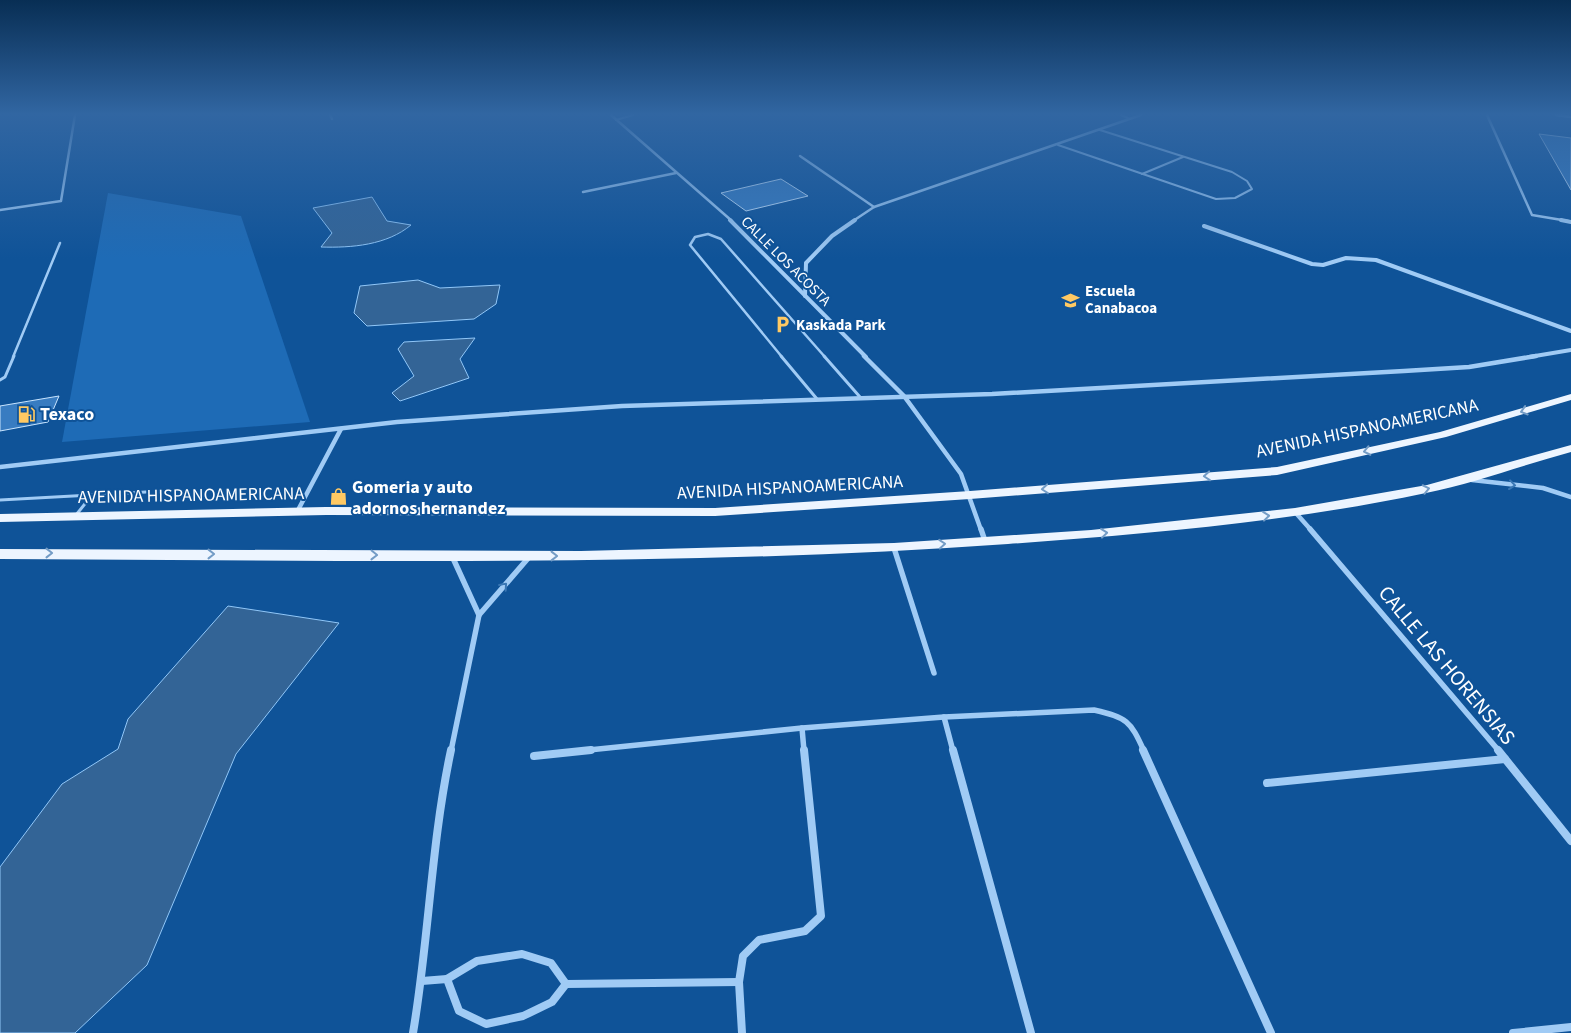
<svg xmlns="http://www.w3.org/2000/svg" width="1571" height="1033" viewBox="0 0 1571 1033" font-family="'Source Sans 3',sans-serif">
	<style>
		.green { fill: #1e6bb6 }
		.water { fill: #336496; stroke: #91c7f8 }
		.building { fill: #387cc1; stroke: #c8e4fe }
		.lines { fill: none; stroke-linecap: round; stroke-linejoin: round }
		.lane-far2 { stroke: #a0cbf5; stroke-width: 2 }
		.lane-far1 { stroke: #a0cbf5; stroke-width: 2.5 }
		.lane { stroke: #a0cbf5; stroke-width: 3 }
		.street-far4 { stroke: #a0cbf5; stroke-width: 2.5 }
		.street-far3 { stroke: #a0cbf5; stroke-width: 4 }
		.street-far2 { stroke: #a0cbf5; stroke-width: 4.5 }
		.street-far1 { stroke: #a0cbf5; stroke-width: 5.5 }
		.street { stroke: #a0cbf5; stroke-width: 8 }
		.primary { fill: #edf5ff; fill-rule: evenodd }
		.oneway { stroke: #739cc6 }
		.oneway2 { stroke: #3a77b4 }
		.labels { text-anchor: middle; stroke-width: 4; stroke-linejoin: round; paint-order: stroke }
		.far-street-label { font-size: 15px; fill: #fff; stroke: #0f5398 }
		.far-poi-label { font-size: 15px; font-weight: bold; fill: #fff; stroke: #0f5398; text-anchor: start }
		.poi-label { font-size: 18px; font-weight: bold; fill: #fff; stroke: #0f5398; text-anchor: start }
		.street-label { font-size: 18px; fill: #fff; stroke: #0f5398 }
		.near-street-label { font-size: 21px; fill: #fff; stroke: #0f5398 }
	</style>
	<rect width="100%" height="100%" fill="#0f5398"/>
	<path class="green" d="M108,193l133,23 69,206 -248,20z"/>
	<g class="water">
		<path d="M372,197l15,24 24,4c-24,20 -59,23 -90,22l11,-14 -19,-25z"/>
		<path d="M418,280l22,8 60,-3 -4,19 -22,15 -107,7 -13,-13 6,-27z"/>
		<path d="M475,338l-15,21 9,19 -69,23 -8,-8 22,-17 -16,-27 6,-7z"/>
		<path d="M228,606l111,17 -103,131 -89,211 -72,68h-75v-166l62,-83 56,-35 10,-30z"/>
	</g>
	<g class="building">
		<path d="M1539,134l32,4v52z"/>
		<path d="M781,179l27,17 -62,15 -25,-18z"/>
		<path d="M59,396l-11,26 -48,9v-25z"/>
	</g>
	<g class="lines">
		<g class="lane-far2">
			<path d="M1121,115l9,4"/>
			<path d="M616,120l17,-5"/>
			<path d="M1058,145l158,54 19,-1 17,-9 -5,-8 -15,-9 -132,-42"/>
			<path d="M1142,174l41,-17"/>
		</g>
		<g class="lane-far1">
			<path d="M13,357l47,-114"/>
			<path d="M782,357l-92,-112 5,-8 13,-3 13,5 104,118"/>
		</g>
		<g class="lane">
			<path d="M781,356l36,43"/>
			<path d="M824,356l36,41"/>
			<path d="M0,380l5,-3 9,-21"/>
			<path d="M0,500l146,-8"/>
			<path d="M76,515l16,-20"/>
		</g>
		<g class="street-far4">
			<path d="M330,115l2,4"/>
			<path d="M611,115l121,106"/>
			<path d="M1487,115l45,100 36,6"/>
			<path d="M1556,115l15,2"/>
			<path d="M800,156l74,51"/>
			<path d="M583,192l93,-19"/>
			<path d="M0,210l61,-9 14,-86"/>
			<path d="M853,221l21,-14 267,-92"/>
		</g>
		<g class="street-far3">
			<path d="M730,220l136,137"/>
			<path d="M1561,220l10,2"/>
			<path d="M1204,226l108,38 11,1 23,-7 30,2 195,71"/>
			<path d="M805,296l1,-33 26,-27 23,-16"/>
			<path d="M1529,357l42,-7"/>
		</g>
		<g class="street-far2">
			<path d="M864,356l40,40 57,78 20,56"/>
			<path d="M0,467l397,-45 225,-16 370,-12 412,-23 65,-4 67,-11"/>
			<path d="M1472,480l71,8 28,9"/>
			<path d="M297,512l44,-83"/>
			<path d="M1295,512l16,18"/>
		</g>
		<g class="street-far1">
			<path d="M981,529l4,12"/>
			<path d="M1310,529l189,222"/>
			<path d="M894,548l40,125"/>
			<path d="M452,556l27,59"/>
			<path d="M944,717l9,34"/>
			<path d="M802,728l2,23"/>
			<path d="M451,751l28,-136 51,-59"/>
			<path d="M579,751l223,-23 142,-11 150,-7c33,8 36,10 50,41"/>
		</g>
		<g class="street">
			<path d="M953,750l78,283"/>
			<path d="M1143,750l128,283"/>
			<path d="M1498,750l73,91"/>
			<path d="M534,756l57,-6"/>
			<path d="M1267,783l238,-24"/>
			<path d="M447,979l30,-18 45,-7 29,9 15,21"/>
			<path d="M422,981l25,-2 12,32 27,13 37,-8 29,-14 14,-18 173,-2"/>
			<path d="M413,1033c16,-94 18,-190 38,-283"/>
			<path d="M742,1033l-3,-51 4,-26 16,-16 46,-9 16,-15 -17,-166"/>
			<path d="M1513,1033l58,-6"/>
		</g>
		<g class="primary">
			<path d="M1571,394v6l-125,37 -169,38 -307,24 -255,17 -389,-1 -326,7v-8l326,-7 389,1 255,-17 307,-24 163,-35z"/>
			<path d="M1571,445v7c-48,13 -96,31 -145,41 -137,29 -278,41 -418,51 -335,24 -672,16 -1008,15v-10l581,2 313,-8 197,-13 204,-22 132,-23z"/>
		</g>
	</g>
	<defs><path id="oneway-chevron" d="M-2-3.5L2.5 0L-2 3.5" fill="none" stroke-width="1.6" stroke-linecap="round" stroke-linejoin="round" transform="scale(1.25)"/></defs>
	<g class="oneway">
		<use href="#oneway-chevron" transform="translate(1524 411) rotate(163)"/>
		<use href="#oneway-chevron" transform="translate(1367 451) rotate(168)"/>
		<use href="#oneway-chevron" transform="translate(1207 476) rotate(175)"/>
		<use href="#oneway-chevron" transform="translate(1045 489) rotate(175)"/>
		<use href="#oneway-chevron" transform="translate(1426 489) rotate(-12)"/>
		<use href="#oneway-chevron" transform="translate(1266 516) rotate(-6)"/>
		<use href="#oneway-chevron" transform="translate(1104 533) rotate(-6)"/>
		<use href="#oneway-chevron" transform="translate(942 544) rotate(-4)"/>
		<use href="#oneway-chevron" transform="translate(49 553)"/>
		<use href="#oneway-chevron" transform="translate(211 554)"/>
		<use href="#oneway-chevron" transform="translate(374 555) rotate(1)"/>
		<use href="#oneway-chevron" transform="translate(554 556)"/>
	</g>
	<g class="oneway2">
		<use href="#oneway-chevron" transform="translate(1512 485) rotate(7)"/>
		<use href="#oneway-chevron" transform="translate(504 586) rotate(-49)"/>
	</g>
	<linearGradient id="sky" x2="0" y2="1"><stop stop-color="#082e54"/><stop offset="0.44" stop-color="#3166a2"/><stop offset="1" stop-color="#3166a2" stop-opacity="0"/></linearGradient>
	<rect width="1571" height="259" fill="url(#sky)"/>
	<defs>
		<symbol id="school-bare" viewBox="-9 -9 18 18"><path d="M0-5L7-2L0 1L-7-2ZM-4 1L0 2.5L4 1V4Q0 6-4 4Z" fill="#ffc963" stroke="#0f5398" stroke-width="2.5" paint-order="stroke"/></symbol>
		<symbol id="parking-bare" viewBox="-9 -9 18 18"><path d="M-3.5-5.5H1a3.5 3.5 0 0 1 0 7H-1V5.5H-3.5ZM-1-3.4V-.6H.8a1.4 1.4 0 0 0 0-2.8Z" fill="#ffc963" stroke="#0f5398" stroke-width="2.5" paint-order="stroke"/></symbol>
		<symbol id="fuel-bare" viewBox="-9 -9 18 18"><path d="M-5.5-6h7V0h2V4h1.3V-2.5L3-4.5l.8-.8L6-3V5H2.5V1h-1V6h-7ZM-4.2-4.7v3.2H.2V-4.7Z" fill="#ffc963" stroke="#0f5398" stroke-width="2.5" paint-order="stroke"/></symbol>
		<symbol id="shop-bare" viewBox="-9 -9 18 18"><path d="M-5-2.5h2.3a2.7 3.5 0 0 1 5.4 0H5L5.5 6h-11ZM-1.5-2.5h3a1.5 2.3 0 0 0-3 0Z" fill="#ffc963" stroke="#0f5398" stroke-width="2.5" paint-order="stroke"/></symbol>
	</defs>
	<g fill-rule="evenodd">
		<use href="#school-bare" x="1058" y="288" width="25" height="25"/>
		<use href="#parking-bare" x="770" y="312" width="25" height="25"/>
		<use href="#fuel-bare" x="14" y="402" width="25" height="25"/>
		<use href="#shop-bare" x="326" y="484" width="25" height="25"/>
	</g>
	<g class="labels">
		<g class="far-street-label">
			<text transform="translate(786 261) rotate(45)" y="5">CALLE LOS ACOSTA</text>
		</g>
		<g class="far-poi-label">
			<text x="1085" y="296">Escuela<tspan x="1085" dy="17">Canabacoa</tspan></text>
			<text x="796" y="330">Kaskada Park</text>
		</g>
		<g class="poi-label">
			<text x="40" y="420">Texaco</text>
			<text x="352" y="493">Gomeria y auto<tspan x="352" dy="21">adornos hernandez</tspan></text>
		</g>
		<g class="street-label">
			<text transform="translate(1367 428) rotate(-12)" y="6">AVENIDA HISPANOAMERICANA</text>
			<text transform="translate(790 487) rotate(-3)" y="6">AVENIDA HISPANOAMERICANA</text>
			<text transform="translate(191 495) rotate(-1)" y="6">AVENIDA HISPANOAMERICANA</text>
		</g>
		<g class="near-street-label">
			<text transform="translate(1447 665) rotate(50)" y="7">CALLE LAS HORENSIAS</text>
		</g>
	</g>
</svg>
